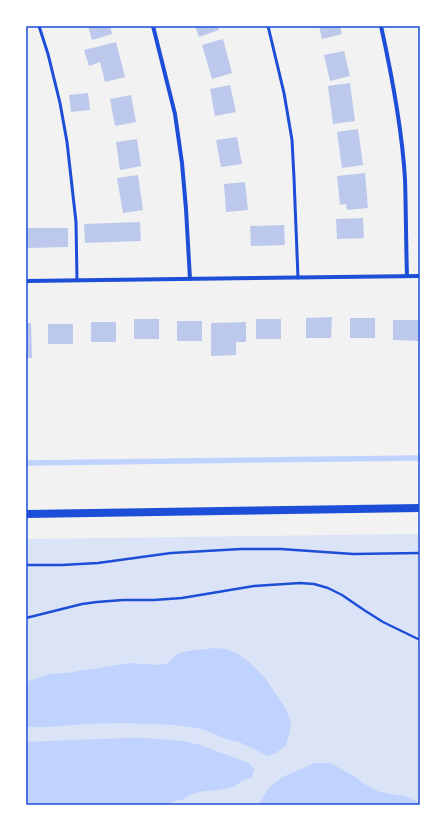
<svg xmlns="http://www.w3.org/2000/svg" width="446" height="831" viewBox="0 0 446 831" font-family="'Nunito Sans',sans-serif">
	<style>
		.green { fill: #dbe4f7 }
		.water { fill: #bfd3fe }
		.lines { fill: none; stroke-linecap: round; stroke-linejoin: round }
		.stream { stroke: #bfd3fe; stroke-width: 5.5 }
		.building { fill: #bdc9ec }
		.path { stroke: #1d4ed8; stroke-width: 2.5 }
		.service { stroke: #1d4ed8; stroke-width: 3 }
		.minor { stroke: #1d4ed8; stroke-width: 4 }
		.secondary { stroke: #1d4ed8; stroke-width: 8 }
		.neatline { fill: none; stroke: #1d4ed8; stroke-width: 1.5 }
	</style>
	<rect width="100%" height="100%" fill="#f2f2f2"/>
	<path class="green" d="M407,534h13v271h-394v-266z"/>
	<g class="water">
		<path d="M215,648l11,1 12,5 10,7 17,17 21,31 5,14 -2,12 -3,10 -10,8 -8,3 -29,-14 -10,-2 -27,-11 -27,-4 -53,-2 -35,1 -40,3h-21v-45l23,-8 18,-1 62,-10 31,2 8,-2 9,-9 11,-3z"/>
		<path d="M124,738h20l39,3 17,4 49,18 6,7 -4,8 -7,2 -11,7 -14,3 -15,1 -12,3 -8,5 -9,2 -8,4h-141v-63l24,-1z"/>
		<path d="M314,763h16l24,13 9,7 16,9 29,5 12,6v2h-161c5,-13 16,-25 28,-30 9,-4 18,-7 27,-12z"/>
	</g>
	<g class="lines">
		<path class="stream" d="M26,463l394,-5"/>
	</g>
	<g class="building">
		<path d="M88,26h22l2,8 -20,6z"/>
		<path d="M195,26h22l2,4 -20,7z"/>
		<path d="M319,26h21l2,8 -20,5z"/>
		<path d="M223,39l9,34 -20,6 -10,-34z"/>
		<path d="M116,42l9,35 -20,5 -5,-20 -11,4 -5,-16z"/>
		<path d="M344,51l6,25 -20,5 -6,-26z"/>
		<path d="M350,83l5,38 -22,3 -5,-38z"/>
		<path d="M230,85l6,27 -21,4 -5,-27z"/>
		<path d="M88,93l2,17 -19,2 -2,-17z"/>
		<path d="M131,95l5,27 -21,4 -5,-27z"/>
		<path d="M358,129l5,36 -21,3 -5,-36z"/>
		<path d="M237,137l5,27 -21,3 -5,-27z"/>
		<path d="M137,139l4,27 -21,4 -4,-28z"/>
		<path d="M365,173l3,35 -21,2 -1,-6 -6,1 -3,-29z"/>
		<path d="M138,175l5,35 -20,3 -6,-35z"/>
		<path d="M245,182l3,28 -22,2 -2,-28z"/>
		<path d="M363,218l1,20 -27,1 -1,-20z"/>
		<path d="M140,222l1,19 -56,2 -1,-19z"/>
		<path d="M284,225l1,20 -34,1 -1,-20z"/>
		<path d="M26,228h42v19l-42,1z"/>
		<path d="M332,317l-1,21h-25v-20z"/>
		<rect x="350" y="318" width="25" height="20"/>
		<rect x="134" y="319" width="25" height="20"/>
		<rect x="256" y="319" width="25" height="20"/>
		<path d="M393,320h26v21l-26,-1z"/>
		<rect x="177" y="321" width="25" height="20"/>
		<rect x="91" y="322" width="25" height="20"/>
		<path d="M246,322v20h-10v13l-25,1v-33z"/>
		<path d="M26,323h5l1,35h-6z"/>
		<rect x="48" y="324" width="25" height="20"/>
	</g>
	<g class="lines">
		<g class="path">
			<path d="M26,565h36l36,-2 73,-10 70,-4h40l72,5 67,-1"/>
			<path d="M26,618l56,-14 15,-2 26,-2h31l28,-2 72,-12 46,-3 14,1 14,4 14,7 22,15 19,12 37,18"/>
		</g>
		<g class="service">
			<path d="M39,26l9,28 12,49 7,39 9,80 1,58"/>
			<path d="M268,26l16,67 8,47 2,38 4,100"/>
		</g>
		<g class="minor">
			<path d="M153,26l22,88 7,49 4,46 4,70"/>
			<path d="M381,26c11,50 21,102 24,153 1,32 1,65 2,97"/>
			<path d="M26,281l394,-5"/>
		</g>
		<path class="secondary" d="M26,514l394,-6"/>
	</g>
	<rect width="446" height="831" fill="none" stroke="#ffffff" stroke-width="54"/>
	<rect x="27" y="27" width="392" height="777" class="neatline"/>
</svg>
